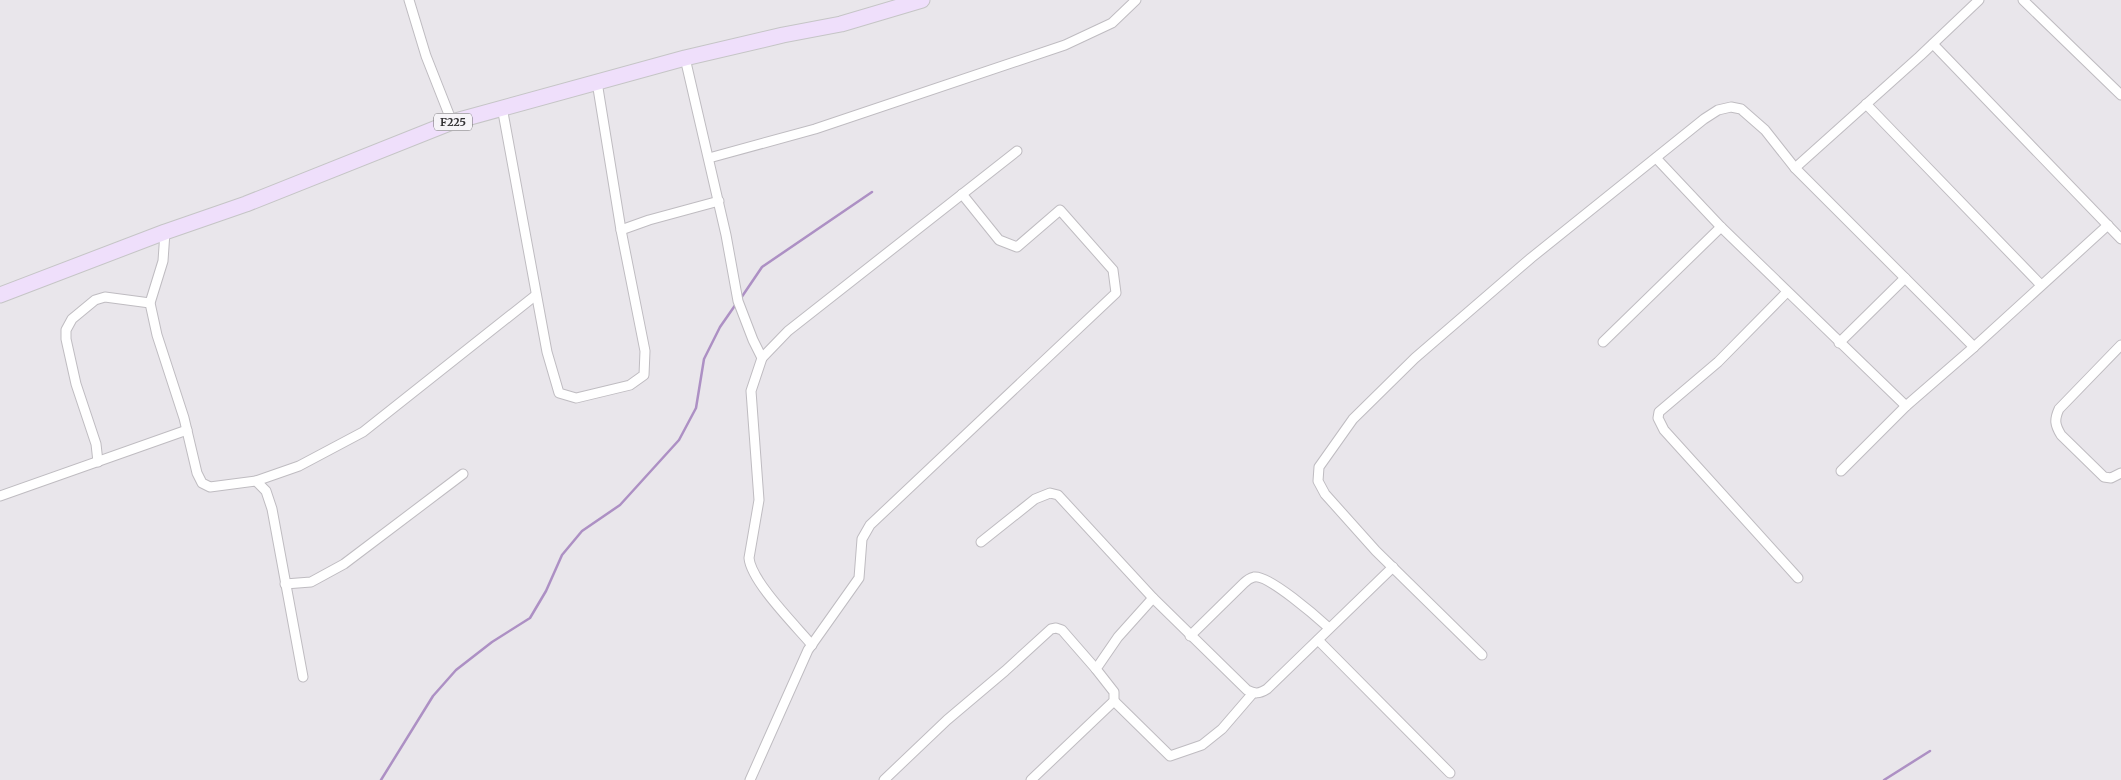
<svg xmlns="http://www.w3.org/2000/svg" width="2121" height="780" viewBox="0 0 2121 780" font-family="Merriweather,serif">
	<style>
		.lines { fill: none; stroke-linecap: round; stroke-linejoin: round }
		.stream { stroke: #ad90c4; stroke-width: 2.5 }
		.street-casing { stroke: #bfbcc1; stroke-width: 11 }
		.primary-casing { stroke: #c5c5c6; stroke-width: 17 }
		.street { stroke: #fff; stroke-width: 9 }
		.primary { stroke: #efdffb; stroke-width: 15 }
		.labels { text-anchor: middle; stroke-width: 5; stroke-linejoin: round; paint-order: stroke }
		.shield { fill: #f6f4f8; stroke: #6c6b6d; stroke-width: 1 }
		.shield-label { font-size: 11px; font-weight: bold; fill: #313032 }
	</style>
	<rect width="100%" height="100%" fill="#e9e6eb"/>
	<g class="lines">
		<g class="stream">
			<path d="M741,298l21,-31 110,-75"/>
			<path d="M381,780l52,-84 23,-26 36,-28 38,-24 16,-27 16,-36 20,-24 38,-26 59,-65 17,-32 8,-49 16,-32 16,-23"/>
			<path d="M1884,780l46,-29"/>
		</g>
		<defs>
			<g id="street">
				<path d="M409,0l17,56 26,66"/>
				<path d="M2023,0l98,95"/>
				<path d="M1933,44l188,195"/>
				<path d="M685,58l41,177 12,66 15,39 9,18"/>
				<path d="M1866,104l175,181"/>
				<path d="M502,107l45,245 12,41 17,5 54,-13 14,-10 1,-24 -24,-121 -24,-148"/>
				<path d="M709,158l106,-29 250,-84 47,-22 24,-23"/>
				<path d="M1656,158l65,69 185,179"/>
				<path d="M1795,168l125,-112 59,-56"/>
				<path d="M621,230l28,-10 70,-19"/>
				<path d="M165,232l-2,29 -13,42 7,32 27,83 13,55 5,10 8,4 46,-6 10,10 6,18 31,168"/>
				<path d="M1787,292l-69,70 -59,50 -1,6 6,12 134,148"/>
				<path d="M1603,342l118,-115"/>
				<path d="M1839,343l66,-65"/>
				<path d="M2121,345l-62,64c-5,11 -4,16 2,26l43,42 7,1 10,-5"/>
				<path d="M98,462l-2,-18 -20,-60 -10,-45v-9l6,-11 23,-19 10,-3 45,6"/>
				<path d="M1841,471l65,-65 68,-59 134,-122"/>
				<path d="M256,481l43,-15 64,-34 173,-137"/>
				<path d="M0,496l187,-66"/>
				<path d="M981,542l54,-43 15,-6 8,2 95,103 94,92c8,4 12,4 20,-1l126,-122"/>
				<path d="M285,584l26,-2 33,-18 119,-90"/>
				<path d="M1190,636l54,-53c2,-2 6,-5 10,-6 14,-3 64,41 75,51"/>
				<path d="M1318,640l132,133"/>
				<path d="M812,645c-17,-20 -61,-64 -63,-87l10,-58 -8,-109 11,-33 26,-27 229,-180"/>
				<path d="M1482,655l-106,-104 -51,-57 -7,-13 1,-14 34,-48 62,-61 116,-100 173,-139 14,-9 13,-3 10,2 24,21 30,38 179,179"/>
				<path d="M1114,701l56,55 32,-11 20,-16 31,-36"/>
				<path d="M750,780l58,-130 51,-72 3,-39 8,-14 246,-232 -3,-23 -53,-60 -43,37 -18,-7 -37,-46"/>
				<path d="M884,780l63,-60 58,-49 46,-42 5,-1 6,2 34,39"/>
				<path d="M1031,780l83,-79v-9l-18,-23 22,-32 35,-39"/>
			</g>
			<path id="primary" d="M0,295l165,-63 81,-28 206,-82 233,-64 98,-23 58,-11 81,-24"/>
		</defs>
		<use href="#street" class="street-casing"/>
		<use href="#primary" class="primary-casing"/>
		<use href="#street" class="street"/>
		<use href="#primary" class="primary"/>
	</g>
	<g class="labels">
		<rect class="shield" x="434" y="113.5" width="38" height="17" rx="4"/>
		<g class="shield-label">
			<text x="453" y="126">F225</text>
		</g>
	</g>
</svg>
